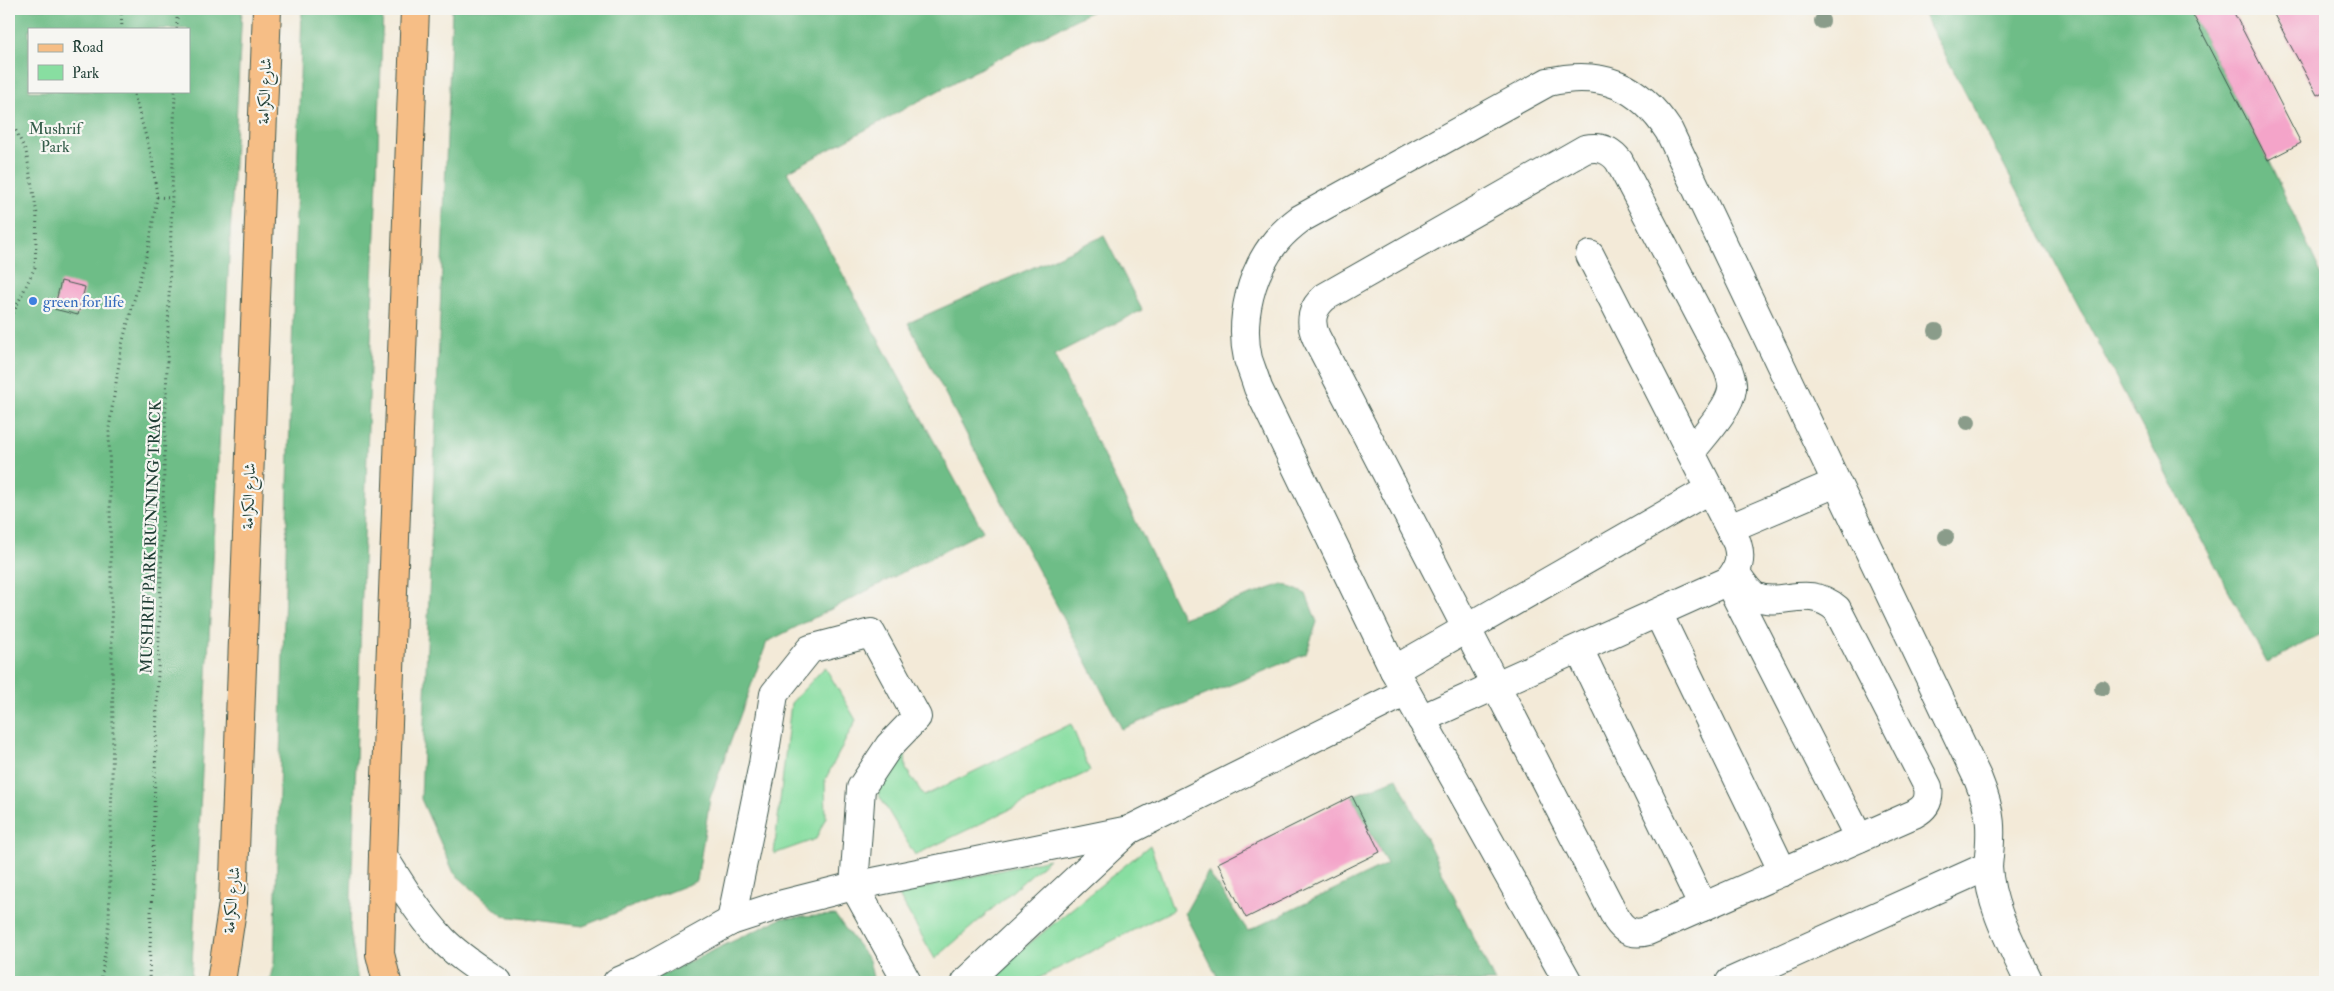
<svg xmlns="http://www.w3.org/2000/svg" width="2334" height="991" viewBox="0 0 2334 991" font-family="'IM FELL Double Pica',Amiri,serif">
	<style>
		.green { fill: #88dea1; stroke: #548e6a }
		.forest { fill: #6ebd87; stroke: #467d5e; fill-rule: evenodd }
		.building { fill: #f4a4c9 }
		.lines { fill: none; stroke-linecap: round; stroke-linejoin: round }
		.minor-casing { stroke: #3f574d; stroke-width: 30 }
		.major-casing { stroke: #3f574d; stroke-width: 30 }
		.path { stroke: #3f574d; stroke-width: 3; stroke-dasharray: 1 4; stroke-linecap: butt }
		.minor { stroke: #fff; stroke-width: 28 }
		.major { stroke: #f6be86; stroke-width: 28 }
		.tree { fill: #8a9c8a }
		.shop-dot { fill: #3f7fe0; stroke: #f6f6f2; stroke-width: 2 }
		.labels { text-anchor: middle; stroke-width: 4.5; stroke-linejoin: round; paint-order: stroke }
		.street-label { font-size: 16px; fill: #1f3d34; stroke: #f6f6f2 }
		.park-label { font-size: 16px; fill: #345d4a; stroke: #f6f6f2 }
		.shop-label { font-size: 16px; fill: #366cbe; stroke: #f6f6f2; text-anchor: start }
	</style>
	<rect width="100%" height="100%" fill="#f6f6f2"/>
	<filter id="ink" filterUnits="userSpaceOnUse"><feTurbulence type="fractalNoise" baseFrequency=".02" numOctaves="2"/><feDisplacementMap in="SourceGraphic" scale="10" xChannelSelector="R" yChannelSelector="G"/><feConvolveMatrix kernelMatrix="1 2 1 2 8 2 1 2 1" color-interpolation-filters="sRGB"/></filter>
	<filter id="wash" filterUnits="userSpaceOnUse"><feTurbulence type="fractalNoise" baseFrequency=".0096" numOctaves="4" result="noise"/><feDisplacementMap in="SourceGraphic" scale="20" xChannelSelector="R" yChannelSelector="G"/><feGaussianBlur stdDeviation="1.12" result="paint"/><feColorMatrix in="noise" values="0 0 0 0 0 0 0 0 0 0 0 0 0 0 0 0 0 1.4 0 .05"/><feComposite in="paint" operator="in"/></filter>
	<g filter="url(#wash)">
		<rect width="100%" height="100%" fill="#f3ead8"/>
		<g class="green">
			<path d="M825,667l31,53 -31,60 1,37 -10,22 -42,15 17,-151z"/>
			<path d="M1071,724l19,47 -175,84 -37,-61 6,-26 21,-17 1,18 18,27z"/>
			<path d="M1150,845l23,65 -142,72h-49z"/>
			<path d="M1049,859l-114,100 -37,-65z"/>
		</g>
		<g class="forest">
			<path d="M9,9h233l-51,973h-182zM29,29h160v62h-160z"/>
			<path d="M302,9h81l-33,919 8,54h-89l5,-19z"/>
			<path d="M452,9h644l-106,54 -203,109 196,359 -216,111 -57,156 -13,83 -114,45 -80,-10 -49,-43 -33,-74z"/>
			<path d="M1921,9h269l78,151 57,122v350l-58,31z"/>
			<path d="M1104,236l38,74 -88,45 129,263 100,-34 23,10 11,28 -11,32 -184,75 -214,-406z"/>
			<path d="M1397,778l98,204h-275l-35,-69 23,-41 40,59 139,-67 -35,-68z"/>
			<path d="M835,915l34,45 5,22h-228l136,-64z"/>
		</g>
		<g id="blocks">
			<g class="building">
				<path d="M2190,9h42l69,134 -33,17z"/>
				<path d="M2271,9h54v82l-8,4z"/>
				<path d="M61,281l24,6 -7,28 -24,-6z"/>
				<path d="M1352,796l28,56 -134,66 -28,-55z"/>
			</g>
		</g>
	</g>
	<g filter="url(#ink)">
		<use href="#blocks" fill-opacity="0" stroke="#3f574d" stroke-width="1"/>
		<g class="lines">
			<defs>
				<g id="minor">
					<path d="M1691,452c12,-16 39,-44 41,-63 1,-7 -2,-14 -4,-20l-109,-208c-9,-12 -20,-15 -34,-12l-260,148c-13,11 -16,24 -9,40l301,583c8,12 17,15 31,11l266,-117c12,-6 16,-14 14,-27l-91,-178c-29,-26 -57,-1 -82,-13 -8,-5 -14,-16 -20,-24"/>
					<path d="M1730,528l106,-45"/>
					<path d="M1728,581l131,257"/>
					<path d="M1658,613l125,259"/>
					<path d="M1579,649l124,258"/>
					<path d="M1394,670l316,-181"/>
					<path d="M1421,719l307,-138c11,-12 14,-22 9,-38l-147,-288"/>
					<path d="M383,856c18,29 36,58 59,83 16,17 37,30 56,43"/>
					<path d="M1988,866c2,41 24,79 41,116"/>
					<path d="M731,921l32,-157 11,-70 36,-45 61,-16 46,84 -28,29 -28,42 -7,98 53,96"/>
					<path d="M617,982l23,-10 91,-51 52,-17 71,-18 275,-56 277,-138"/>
					<path d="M966,982l163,-152"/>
					<path d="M1568,982l-174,-312 -136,-282c-3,-10 -7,-20 -10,-29 -9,-40 3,-88 29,-119 7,-8 15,-15 23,-21l248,-137c54,-12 91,3 121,49l309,648c14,34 14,51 10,87l-258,116"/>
				</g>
				<g id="major">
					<path d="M221,982l12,-79 34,-894"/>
					<path d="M387,982l-7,-28 3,-98 32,-847"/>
				</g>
			</defs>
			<use href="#minor" class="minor-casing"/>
			<use href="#major" class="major-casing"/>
			<g class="path">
				<path d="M121,9l1,20"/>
				<path d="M177,29v-20"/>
				<path d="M9,117l17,34 11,63 -2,53 -26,55"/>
				<path d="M157,197l15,1"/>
				<path d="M101,982l8,-61 4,-192 -4,-301 13,-84 27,-98 8,-49 -5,-39 -19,-67"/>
				<path d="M149,982l26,-891"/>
			</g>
			<use href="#minor" class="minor"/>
			<use href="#major" class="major"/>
		</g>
		<g class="tree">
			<circle cx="1822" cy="21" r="8"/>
			<circle cx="1936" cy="331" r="8"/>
			<circle cx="1968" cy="422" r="8"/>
			<circle cx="1946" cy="537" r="8"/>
			<circle cx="2102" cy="688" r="8"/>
		</g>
	</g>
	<circle class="shop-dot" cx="33" cy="301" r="5"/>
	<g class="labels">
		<g class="street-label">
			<text transform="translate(264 91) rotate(-88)" y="6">شارع الكرامة</text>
			<text transform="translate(248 496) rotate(-88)" y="6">شارع الكرامة</text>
			<text transform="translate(150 537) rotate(-88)" y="6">MUSHRIF PARK RUNNING TRACK</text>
			<text transform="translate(231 900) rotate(-85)" y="6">شارع الكرامة</text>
		</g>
		<g class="park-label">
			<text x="55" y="134">Mushrif<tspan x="55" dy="18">Park</tspan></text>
		</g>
		<g class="shop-label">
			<text x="43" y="307">green for life</text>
		</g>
	</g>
	<rect width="2334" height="991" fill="none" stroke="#f6f6f2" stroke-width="30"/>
	<rect x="28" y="28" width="162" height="65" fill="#f6f6f2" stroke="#a0aca6"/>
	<rect x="38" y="44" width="25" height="8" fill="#f6be86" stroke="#a0aca6"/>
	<text x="72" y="52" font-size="15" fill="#1f3d34">Road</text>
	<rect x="38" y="65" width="25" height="15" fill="#88dea1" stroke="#a0aca6"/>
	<text x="72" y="78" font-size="15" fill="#1f3d34">Park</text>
</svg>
